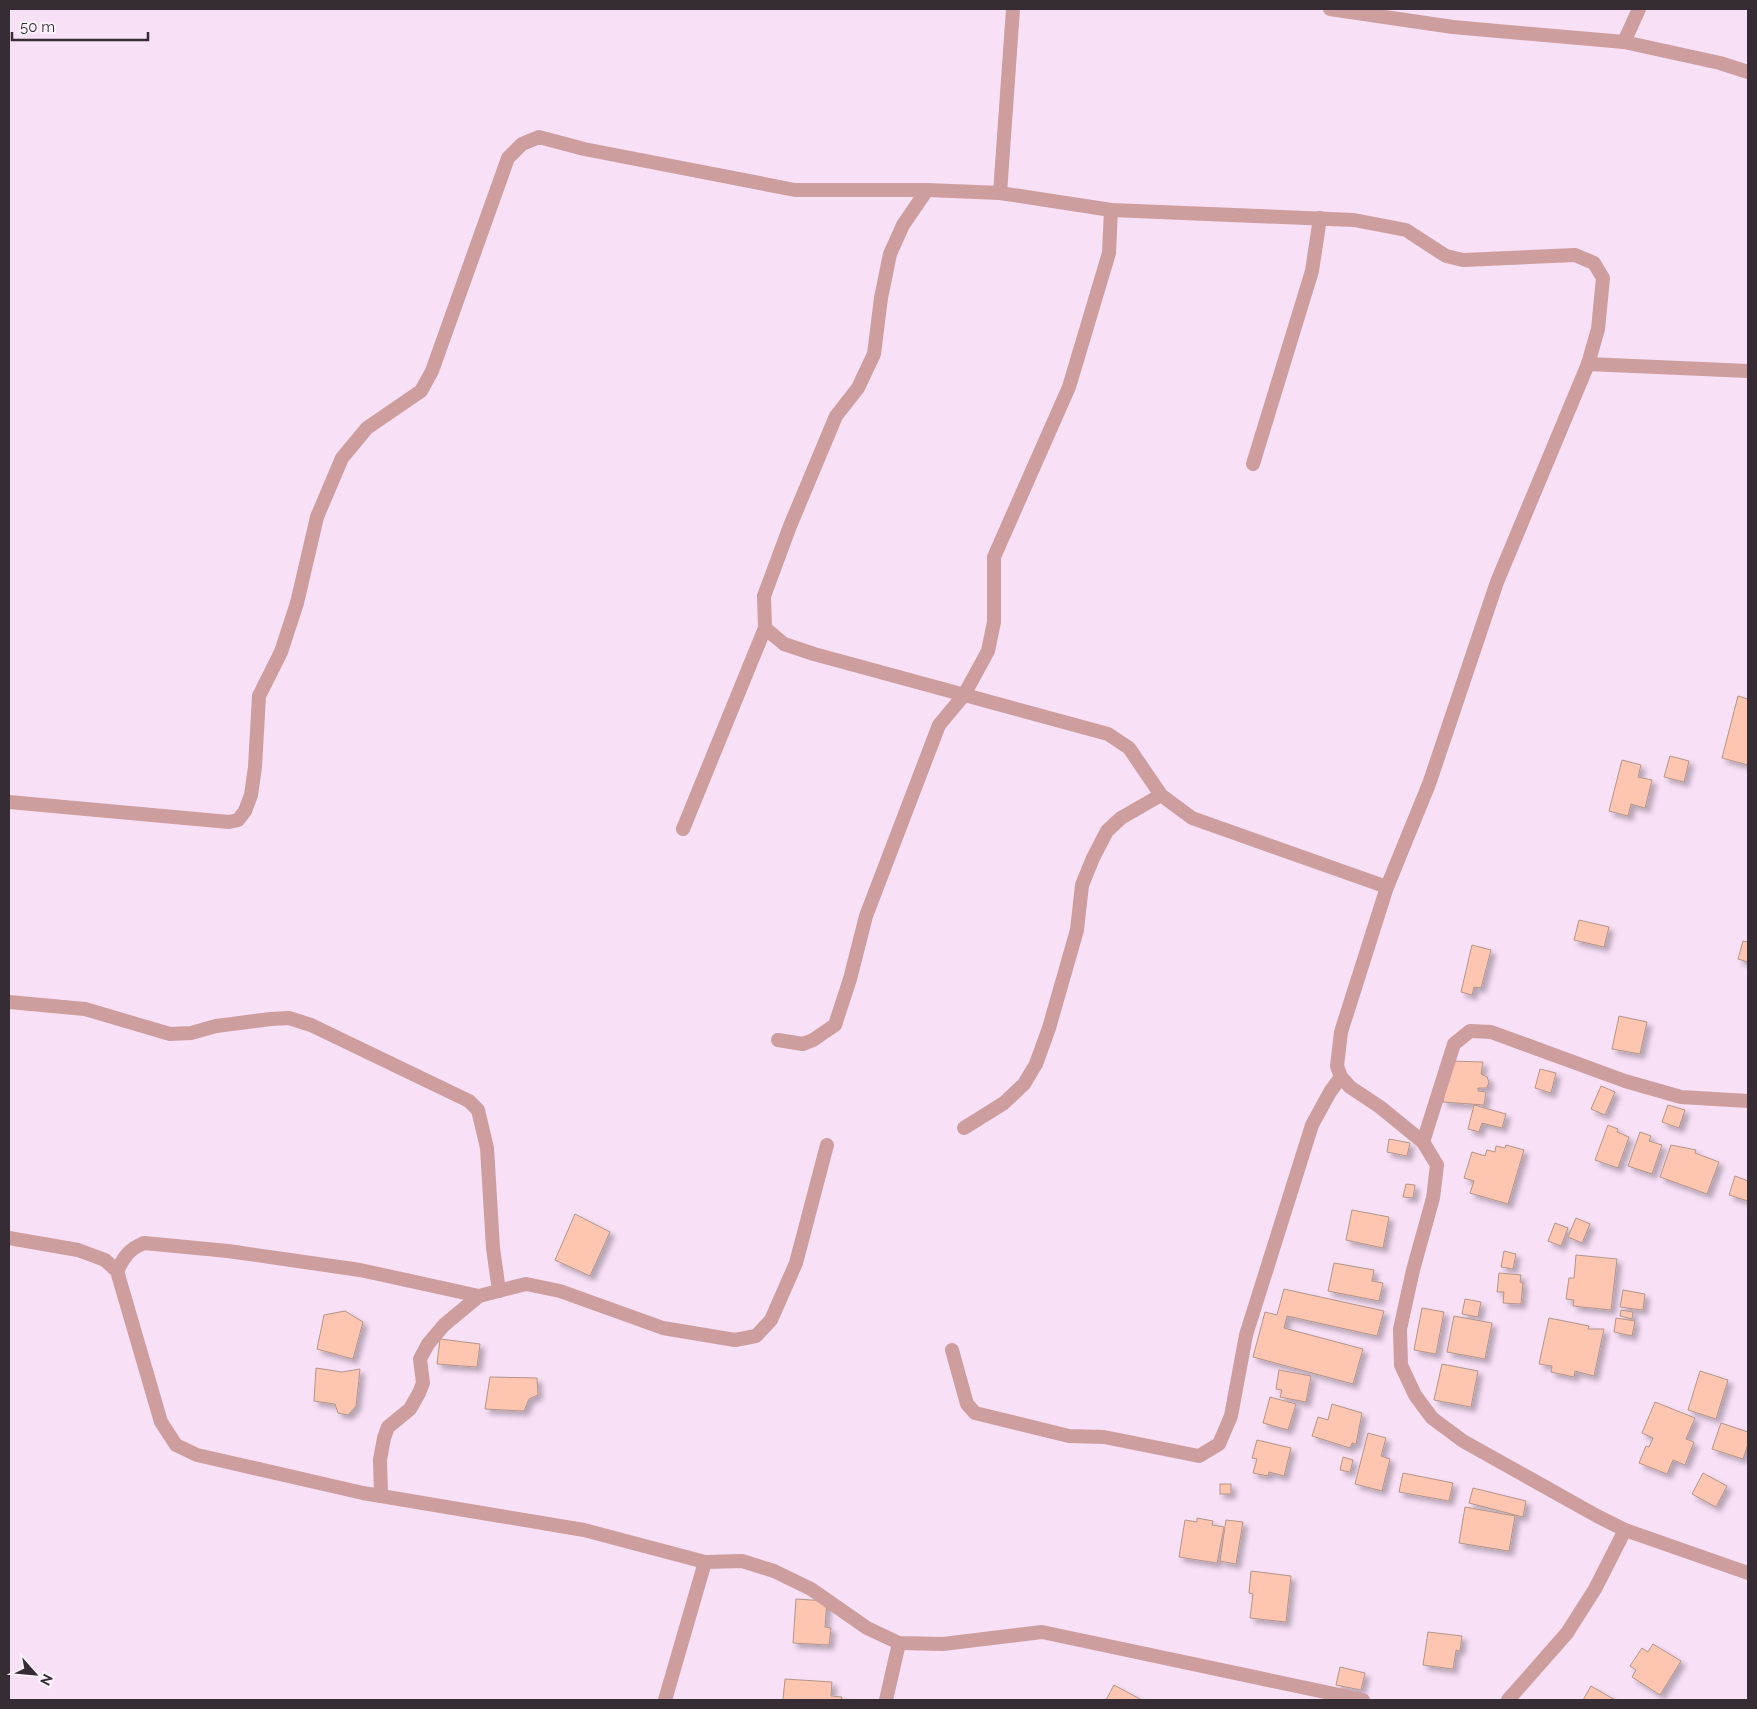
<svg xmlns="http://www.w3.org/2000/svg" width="1757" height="1709" viewBox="0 0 1757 1709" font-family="Raleway,sans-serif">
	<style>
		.building { fill: #fec6b0; stroke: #b39589; filter: url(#shadow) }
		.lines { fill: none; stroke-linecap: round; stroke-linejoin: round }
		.minor { stroke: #ce9d9e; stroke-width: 14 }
	</style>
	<defs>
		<filter id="shadow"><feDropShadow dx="4.5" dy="4.5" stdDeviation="2.5" flood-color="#0004"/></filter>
	</defs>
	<rect width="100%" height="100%" fill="#f8e0f6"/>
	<g class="building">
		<path d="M1738,696l10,3v66l-26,-7z"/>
		<path d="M1670,756l19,5 -5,21 -20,-5z"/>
		<path d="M1622,760l19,5 -3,12 14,3 -7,28 -14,-4 -3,12 -19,-5z"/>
		<path d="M1579,920l30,7 -5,20 -30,-7z"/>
		<path d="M1743,941l5,1v20l-10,-3z"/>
		<path d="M1472,945l19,5 -10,38 -7,-1 -2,8 -11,-3z"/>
		<path d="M1619,1016l28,6 -7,32 -28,-5z"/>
		<path d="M1449,1061l34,1 -2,12 6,3 2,5 -2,6h-9v3l8,1 -2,13 -41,-3z"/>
		<path d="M1540,1069l16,4 -5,20 -16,-5z"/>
		<path d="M1601,1086l14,6 -10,23 -14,-6z"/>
		<path d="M1474,1105l32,9 -4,14 -20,-5 -3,9 -11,-3z"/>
		<path d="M1668,1105l17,5 -6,18 -17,-6z"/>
		<path d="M1608,1125l10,4 -1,3 12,5 -11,31 -23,-8z"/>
		<path d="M1640,1132l11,4 -2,5 13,4 -10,29 -24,-8z"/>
		<path d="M1389,1139l21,4 -3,13 -20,-4z"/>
		<path d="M1506,1145l18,5 -16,54 -38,-11 4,-12 -10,-3 8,-26 13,4 2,-6 8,2 1,-6 9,2z"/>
		<path d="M1671,1145l25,5 -1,3 24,9 -12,32 -47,-17z"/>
		<path d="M1735,1176l13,5v20l-19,-6z"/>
		<path d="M1406,1184l9,1 -2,13 -10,-1z"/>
		<path d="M1352,1210l37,7 -6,31 -37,-8z"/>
		<path d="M575,1214l35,18 -20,44 -35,-16z"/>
		<path d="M1576,1218l14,6 -8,19 -14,-6z"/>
		<path d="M1555,1223l13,5 -7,18 -13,-5z"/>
		<path d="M1504,1251l12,3 -3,15 -12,-2z"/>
		<path d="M1576,1255l41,4 -6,51 -38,-4 1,-6 -8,-1 3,-21h5z"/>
		<path d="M1334,1263l40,7 -2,11 11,2 -4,18 -51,-10z"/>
		<path d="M1499,1273l22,2 -1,7 3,1 -2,21 -18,-1 1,-11h-7z"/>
		<path d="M1284,1289l100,22 -7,25 -90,-20 -3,12 79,21 -10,35 -100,-27 12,-45 12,3z"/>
		<path d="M1623,1290l22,4 -2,16 -23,-3z"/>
		<path d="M1465,1299l16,3 -3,15 -16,-3z"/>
		<path d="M1422,1308l22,4 -8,42 -22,-4z"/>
		<path d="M1621,1310l12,2 -1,7 -12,-3z"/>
		<path d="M345,1311l18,11 -10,37 -36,-10 7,-34z"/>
		<path d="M1454,1316l38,7 -7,36 -38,-7z"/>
		<path d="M1549,1318l40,8 -1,3h16l-10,47 -19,-5 -1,6 -23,-5 1,-6 -13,-2z"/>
		<path d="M1616,1318l19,3 -3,15 -18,-4z"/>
		<path d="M440,1339l40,5 -3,23 -40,-3z"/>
		<path d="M1442,1364l36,7 -7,36 -37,-7z"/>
		<path d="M316,1368l26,4 18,-3 -4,37 -8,9 -10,-2 -3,-9 -21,-3z"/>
		<path d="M1279,1370l32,6 -5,26 -26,-5 2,-7 -6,-1z"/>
		<path d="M1700,1371l28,9 -12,39 -28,-9z"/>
		<path d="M490,1377l47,1 1,17 -9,4 -5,12 -39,-2z"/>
		<path d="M1270,1397l26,7 -8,26 -25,-7z"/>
		<path d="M1655,1402l40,16 -9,21 8,3 -9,23 -12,-5 -6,14 -28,-11 7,-17 3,1 4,-9 -11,-5z"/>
		<path d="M1332,1404l30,9 -6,31 -4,-1 -2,5 -38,-12 6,-19 10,3z"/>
		<path d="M1721,1423l27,9v12l-5,15 -31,-10z"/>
		<path d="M1368,1433l18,5 -5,18 9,3 -8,32 -27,-7z"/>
		<path d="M1257,1440l34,8 -7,28 -15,-4 -1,4 -15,-3 4,-14 -5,-1z"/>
		<path d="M1343,1457l10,3 -3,12 -10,-2z"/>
		<path d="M1403,1473l50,10 -4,18 -50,-9z"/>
		<path d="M1703,1473l24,13 -11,21 -24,-13z"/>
		<rect x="1220" y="1484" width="11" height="10"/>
		<path d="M1473,1488l53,13 -3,16 -54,-14z"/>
		<path d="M1465,1507l50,9 -6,35 -50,-8z"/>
		<path d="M1197,1518l16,3 -1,4 12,2 -7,36 -38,-6 6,-37 12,2z"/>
		<path d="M1226,1520l17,2 -7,42 -16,-3z"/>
		<path d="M1251,1571l40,5 -5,46 -36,-4 3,-24 -4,-1z"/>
		<path d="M796,1599l31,2 -2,26 6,1 -2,17 -36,-2z"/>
		<path d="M1428,1632l34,4 -2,15 -4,-1 -3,19 -30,-4z"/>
		<path d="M1653,1644l28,17 -21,34 -28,-18 4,-7 -6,-4 12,-18 6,4z"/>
		<path d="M1340,1667l25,6 -4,17 -25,-5z"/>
		<path d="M785,1679l47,3 -1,14 11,1 -1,3h-58z"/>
		<path d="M1114,1685l26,14 -1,1h-33z"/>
		<path d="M1591,1686l24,14h-32z"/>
	</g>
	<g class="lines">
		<g class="minor">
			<path d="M1330,9l123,18 171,15 96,21 28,9"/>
			<path d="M1624,42l15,-33"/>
			<path d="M927,190l-24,35 -13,29 -9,44 -7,56 -16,34 -22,28 -46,110 -26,70 1,32 19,16 30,10 294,80 21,14 32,47 31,23 195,69"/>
			<path d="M1000,193l13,-184"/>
			<path d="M1588,364l160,7"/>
			<path d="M1253,464l59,-193 8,-53"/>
			<path d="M9,802l220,20 9,-2 7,-9 6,-16 4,-28 4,-71 22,-44 16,-49 20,-86 25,-59 25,-30 54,-37 11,-20 76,-213 14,-14 17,-7 45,12 211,41h132l73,3 111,17 243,10 52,10 40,26 17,4 112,-5 19,8 9,15 -5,51 -10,35 -91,218 -68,202 -42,103 -46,145 -4,34 4,11 9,10 30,20 43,35 14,23 -4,33 -20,72 -13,59 1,36 14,30 17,23 31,23 134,75 28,14 123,43"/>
			<path d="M683,829l82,-201"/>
			<path d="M9,1002l76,7 85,25 21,-1 25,-7 55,-7 18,-1 22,7 158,76 9,9 9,38 6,100 6,43"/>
			<path d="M778,1040l25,4 10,-4 22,-15 15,-46 16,-63 73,-191 25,-30 24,-44 6,-29v-65l75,-170 40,-134 2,-43"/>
			<path d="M964,1128l40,-25 20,-19 12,-20 13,-36 28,-98 5,-45 11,-27 14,-27 14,-13 40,-23"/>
			<path d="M1423,1142l31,-98 16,-13 21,1 134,49 56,16 67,4"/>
			<path d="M9,1238l69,12 27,10 12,11 44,151 15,23 21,10 166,38 221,37 121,32 37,-1 32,10 37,18 56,39 32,15 44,1 99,-12 321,68"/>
			<path d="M117,1271c7,-14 12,-22 27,-28l84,8 132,19 119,26"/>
			<path d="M952,1350l15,54 8,9 94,23 35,1 95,19 20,-12 12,-28 15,-81 66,-210 18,-33 11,-15"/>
			<path d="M381,1496l-1,-36 4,-22 4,-11 22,-18 9,-16 4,-10 -3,-24 8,-15 16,-19 35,-29 47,-12 34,7 103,37 72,12 21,-4 15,-16 25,-57 31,-118"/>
			<path d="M665,1700l40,-138"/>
			<path d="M886,1700l13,-57"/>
			<path d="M1508,1700l59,-67 28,-44 30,-59"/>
		</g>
	</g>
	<rect width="1757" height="1709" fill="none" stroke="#352c34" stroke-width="20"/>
	<g transform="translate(35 1674) rotate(117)" stroke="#fcf2fb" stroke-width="4" paint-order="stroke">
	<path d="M0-4L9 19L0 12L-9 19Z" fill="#352c34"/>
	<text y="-8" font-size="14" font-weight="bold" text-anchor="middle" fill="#352c34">N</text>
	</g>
	<path d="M12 32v8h136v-8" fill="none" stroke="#352c34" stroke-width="2.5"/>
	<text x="20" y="32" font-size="15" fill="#352c34" stroke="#fcf2fb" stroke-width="4" paint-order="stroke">50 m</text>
</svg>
